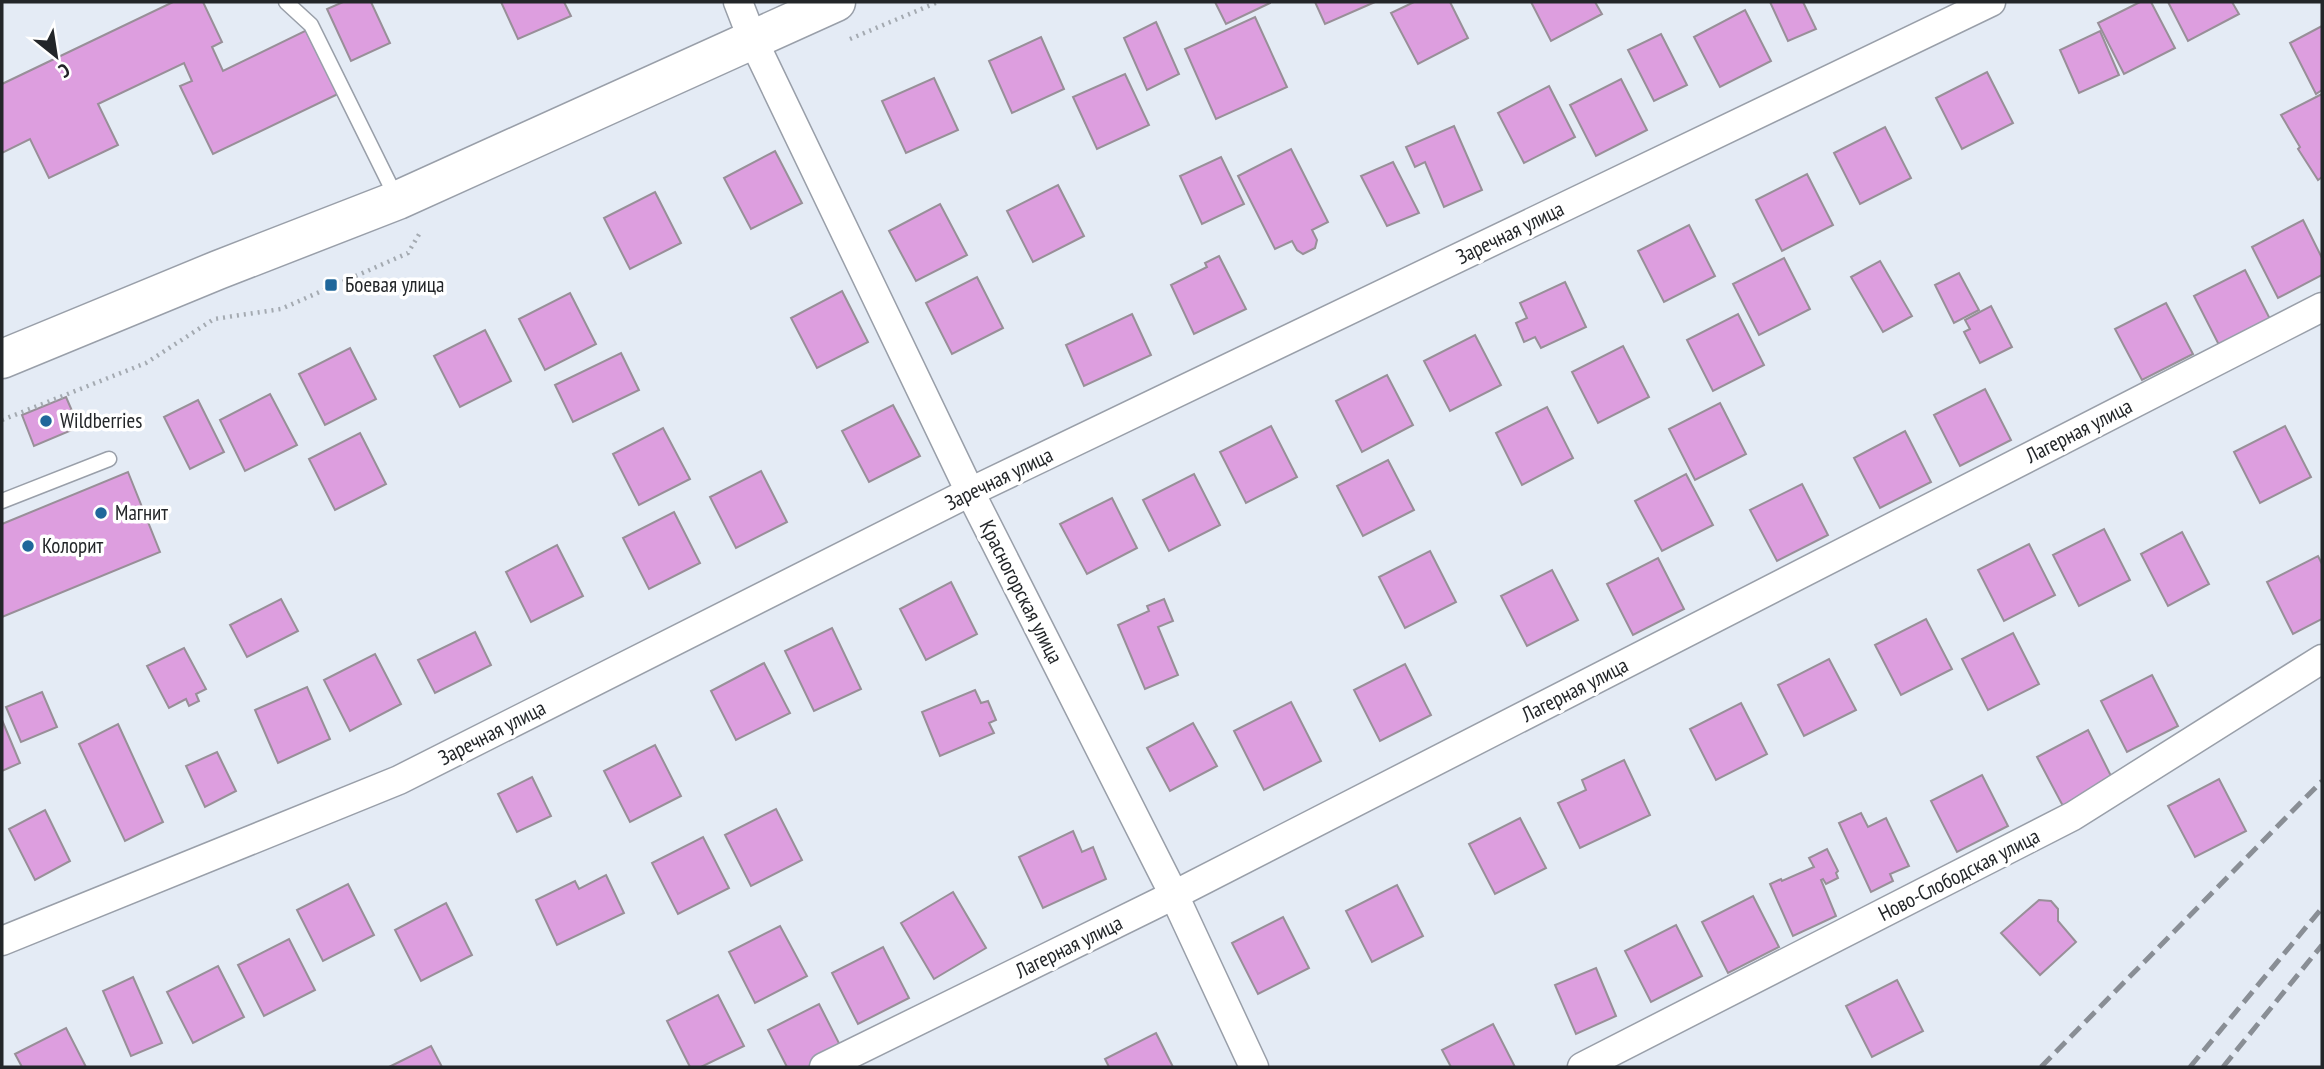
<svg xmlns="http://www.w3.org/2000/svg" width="2324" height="1069" viewBox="0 0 2324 1069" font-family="'PT Sans Narrow',sans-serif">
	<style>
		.building { fill: #dd9edf; stroke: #988f98; stroke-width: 2 }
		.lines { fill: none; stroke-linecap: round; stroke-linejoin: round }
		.service-casing { stroke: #999fa9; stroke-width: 17 }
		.minor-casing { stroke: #999fa9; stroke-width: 31 }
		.secondary-casing { stroke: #999fa9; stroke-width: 41 }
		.path { stroke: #a4aab1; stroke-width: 4.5; stroke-dasharray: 2 5; stroke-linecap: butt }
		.service { stroke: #fff; stroke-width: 14 }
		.minor { stroke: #fff; stroke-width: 28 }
		.secondary { stroke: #fff; stroke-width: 38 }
		.rail { stroke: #898e95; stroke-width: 5; stroke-dasharray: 14 7; stroke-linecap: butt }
		.poi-dot { fill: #20679b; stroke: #fff; stroke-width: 2.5 }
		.labels { text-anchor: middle; stroke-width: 7; stroke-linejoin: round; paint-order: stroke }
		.street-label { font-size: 21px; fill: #232629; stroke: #fff }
		.poi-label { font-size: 21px; fill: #232629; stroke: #fff; text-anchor: start }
	</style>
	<rect width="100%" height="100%" fill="#e4ebf5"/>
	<g class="building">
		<path d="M173,2h30l19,40 -10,5 11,24 86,-42 31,64 -127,61 -33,-68 12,-5 -8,-18 -86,41 20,41 -69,33 -19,-39 -28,14v-69z"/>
		<path d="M343,2h28l19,41 -39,18 -24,-52z"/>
		<path d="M501,2h63l7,14 -53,23z"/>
		<path d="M1215,2h55v1l-44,21z"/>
		<path d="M1315,2h60l-50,22z"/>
		<path d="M1414,2h36l18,36 -50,26 -27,-51z"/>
		<path d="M1531,2h64l7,12 -51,27z"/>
		<path d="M1770,2h33l13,27 -28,12z"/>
		<path d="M2140,2h11l24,46 -51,26 -26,-51z"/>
		<path d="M2168,2h64l7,12 -51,27z"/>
		<path d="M1745,10l26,51 -51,26 -26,-50z"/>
		<path d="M1255,17l32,70 -71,32 -31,-70z"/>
		<path d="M1156,22l23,52 -32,16 -23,-52z"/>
		<path d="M2322,26v64l-6,4 -26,-51z"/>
		<path d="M2100,31l19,44 -40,18 -19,-43z"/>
		<path d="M1661,34l26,51 -33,16 -26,-51z"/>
		<path d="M1041,37l23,52 -52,24 -23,-52z"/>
		<path d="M1987,72l26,51 -51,26 -26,-51z"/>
		<path d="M1125,74l24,51 -52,24 -24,-52z"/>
		<path d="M934,78l24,52 -52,23 -24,-52z"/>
		<path d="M1621,79l26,51 -51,26 -26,-51z"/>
		<path d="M1549,86l26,51 -51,26 -26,-50z"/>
		<path d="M2322,94v83l-4,3 -20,-31 2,-2 -19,-32z"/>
		<path d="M1454,126l28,64 -38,17 -19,-45 -10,5 -9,-20z"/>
		<path d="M1885,127l26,51 -51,26 -26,-51z"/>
		<path d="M1291,149l37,73 -16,8 5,10 -2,8 -12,6 -6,-4 -5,-9 -17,8 -37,-73z"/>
		<path d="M775,151l27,52 -51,26 -27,-51z"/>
		<path d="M1221,157l23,47 -42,20 -22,-48z"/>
		<path d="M1393,162l26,51 -32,13 -26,-50z"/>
		<path d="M1807,174l26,51 -51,26 -26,-51z"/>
		<path d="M1058,185l26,51 -51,26 -26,-51z"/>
		<path d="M655,192l26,51 -51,26 -26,-51z"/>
		<path d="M940,204l27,51 -51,26 -27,-50z"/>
		<path d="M2303,220l19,38v17l-44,23 -26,-51z"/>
		<path d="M1689,225l26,51 -51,26 -26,-51z"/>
		<path d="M1219,256l27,53 -52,25 -23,-49 36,-18 -2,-4z"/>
		<path d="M1784,258l26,51 -51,26 -26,-51z"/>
		<path d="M1880,261l32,55 -29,16 -32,-55z"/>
		<path d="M2245,270l26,51 -51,26 -26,-51z"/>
		<path d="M1959,273l20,37 -25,13 -19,-38z"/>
		<path d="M977,277l26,51 -51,26 -26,-51z"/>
		<path d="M1565,282l21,45 -45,21 -6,-11 -11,5 -8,-19 11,-5 -7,-15z"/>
		<path d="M842,291l26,51 -51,26 -26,-50z"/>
		<path d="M570,293l26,51 -51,26 -26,-51z"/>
		<path d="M2166,303l27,51 -51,26 -27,-51z"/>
		<path d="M1991,306l21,41 -32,16 -16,-31 6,-3 -5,-9z"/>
		<path d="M1132,314l19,41 -67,31 -18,-41z"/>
		<path d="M1738,314l26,51 -51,26 -26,-51z"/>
		<path d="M485,330l26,51 -51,26 -26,-51z"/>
		<path d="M1475,335l26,50 -51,26 -26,-50z"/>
		<path d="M1623,346l26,51 -51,26 -26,-51z"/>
		<path d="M350,348l26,51 -51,26 -26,-51z"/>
		<path d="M621,353l18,37 -66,32 -18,-37z"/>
		<path d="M1387,375l26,50 -51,27 -26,-51z"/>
		<path d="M1985,389l26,51 -51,26 -26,-51z"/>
		<path d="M270,394l27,51 -52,26 -25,-51z"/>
		<path d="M66,397l13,30 -45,19 -12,-31z"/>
		<path d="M198,400l26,52 -34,17 -26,-52z"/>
		<path d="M1720,403l26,51 -51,26 -26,-51z"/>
		<path d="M893,405l27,51 -51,26 -27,-51z"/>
		<path d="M1547,407l26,51 -51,27 -26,-52z"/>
		<path d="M1271,426l26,51 -51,26 -26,-51z"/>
		<path d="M2285,426l26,51 -51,26 -26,-51z"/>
		<path d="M663,428l27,51 -51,26 -26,-51z"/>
		<path d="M1905,431l26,51 -51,26 -26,-50z"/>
		<path d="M360,433l26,51 -51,26 -26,-51z"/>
		<path d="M1388,460l26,50 -51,26 -26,-50z"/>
		<path d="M761,471l26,51 -51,26 -26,-51z"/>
		<path d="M128,472l32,80 -158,65v-93z"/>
		<path d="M1194,474l26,51 -51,26 -26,-51z"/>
		<path d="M1686,474l27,51 -51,26 -27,-50z"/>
		<path d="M1802,484l26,51 -51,26 -27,-51z"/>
		<path d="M1112,498l25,50 -50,26 -27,-50z"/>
		<path d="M674,512l26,51 -51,26 -26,-51z"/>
		<path d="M2104,529l26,51 -51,26 -26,-51z"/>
		<path d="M2182,532l27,52 -41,22 -27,-52z"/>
		<path d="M2029,544l26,51 -51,26 -26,-51z"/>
		<path d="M557,545l26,51 -52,26 -25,-50z"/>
		<path d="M1430,551l26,51 -51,26 -26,-51z"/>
		<path d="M2318,556l4,8v55l-29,15 -26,-52z"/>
		<path d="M1658,558l26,51 -51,26 -26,-51z"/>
		<path d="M1552,570l26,50 -51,26 -26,-50z"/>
		<path d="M951,582l26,52 -51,26 -26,-51z"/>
		<path d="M281,599l17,32 -51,26 -17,-32z"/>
		<path d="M1164,599l9,22 -15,6 20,48 -33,14 -27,-64 31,-14 -2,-5z"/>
		<path d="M1926,619l26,50 -51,26 -26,-50z"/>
		<path d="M832,628l29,61 -47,22 -29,-60z"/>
		<path d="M475,632l16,33 -56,28 -17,-33z"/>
		<path d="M2013,633l26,51 -51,26 -26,-51z"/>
		<path d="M184,648l22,41 -10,5 3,7 -10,5 -3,-7 -17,9 -22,-42z"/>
		<path d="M375,654l26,50 -51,27 -26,-51z"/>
		<path d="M1829,659l27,51 -52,26 -26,-51z"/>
		<path d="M764,663l26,50 -54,27 -25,-49z"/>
		<path d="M1405,664l26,51 -51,26 -26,-51z"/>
		<path d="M2152,675l26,51 -51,26 -26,-51z"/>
		<path d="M307,687l23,52 -52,24 -23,-53z"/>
		<path d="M975,690l6,13 7,-2 8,19 -7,3 5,10 -54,23 -18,-44z"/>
		<path d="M42,692l15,35 -36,15 -15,-35z"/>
		<path d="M1291,702l30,59 -57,29 -30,-59z"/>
		<path d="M1741,703l26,51 -51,26 -26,-51z"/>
		<path d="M2,720l18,43 -18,8z"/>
		<path d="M1193,723l24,43 -47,25 -23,-43z"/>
		<path d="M118,724l45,98 -38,19 -46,-97z"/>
		<path d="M2088,730l26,52 -50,26 -27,-51z"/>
		<path d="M655,745l26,51 -51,26 -26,-51z"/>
		<path d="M217,752l19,39 -31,16 -19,-41z"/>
		<path d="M1624,760l26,55 -70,33 -22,-45 28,-13 -4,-10z"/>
		<path d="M1982,775l26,51 -51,26 -26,-51z"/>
		<path d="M532,777l19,39 -34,16 -19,-38z"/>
		<path d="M2219,779l27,52 -51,26 -27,-51z"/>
		<path d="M776,809l26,51 -51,26 -26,-51z"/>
		<path d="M45,810l25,51 -35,19 -26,-51z"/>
		<path d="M1861,813l7,14 18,-9 23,48 -19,8 3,7 -22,11 -32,-69z"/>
		<path d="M1520,818l26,50 -51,26 -26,-50z"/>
		<path d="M1073,831l9,21 11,-5 13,32 -63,29 -24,-51z"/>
		<path d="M703,837l26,51 -51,26 -26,-51z"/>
		<path d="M1827,849l11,22 -2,2 2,5 -12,6 -3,-5 -2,1 15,36 -43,20 -23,-52 11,-5 1,2 32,-14 -5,-9z"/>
		<path d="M606,875l18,38 -67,32 -21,-45 39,-19 4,8z"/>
		<path d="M348,884l26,51 -51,26 -26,-51z"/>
		<path d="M1397,885l26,51 -51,26 -26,-51z"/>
		<path d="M953,892l33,56 -52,31 -33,-56z"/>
		<path d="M1753,896l26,51 -51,26 -26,-51z"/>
		<path d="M2039,900l12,1 7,8v12l18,21 -36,33 -39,-42z"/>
		<path d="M446,903l26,52 -51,26 -26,-51z"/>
		<path d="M1283,917l26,51 -51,26 -26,-51z"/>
		<path d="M1676,925l26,51 -51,26 -26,-51z"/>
		<path d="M780,926l27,50 -52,27 -26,-51z"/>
		<path d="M289,939l26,51 -51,26 -26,-51z"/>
		<path d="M883,947l26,51 -51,26 -26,-51z"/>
		<path d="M218,966l26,51 -51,26 -26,-51z"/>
		<path d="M1596,968l20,48 -40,18 -21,-49z"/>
		<path d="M133,977l29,66 -31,13 -28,-65z"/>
		<path d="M1897,980l26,51 -51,26 -26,-51z"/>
		<path d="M718,995l26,51 -43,21h-11l-23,-46z"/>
		<path d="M819,1004l26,51 -24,12h-34l-19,-37z"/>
		<path d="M1493,1024l22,43h-64l-9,-17z"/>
		<path d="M66,1028l20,39h-64l-7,-13z"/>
		<path d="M1156,1033l17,34h-64l-4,-8z"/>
		<path d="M431,1046l11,21h-53z"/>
	</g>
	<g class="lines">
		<defs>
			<g id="service">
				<path d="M286,2l25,23 86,174"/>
				<path d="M2,501l107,-42"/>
			</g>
			<g id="minor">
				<path d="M738,2l14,36 218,454 204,403 80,172"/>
				<path d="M2,941l397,-161 571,-288 1021,-490"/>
				<path d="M824,1067l350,-172 1148,-588"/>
				<path d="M1582,1067l491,-251 249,-157"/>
			</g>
			<path id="secondary" d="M2,359l216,-89 180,-70 438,-198"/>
		</defs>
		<use href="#service" class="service-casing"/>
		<use href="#minor" class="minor-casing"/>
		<use href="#secondary" class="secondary-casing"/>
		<g class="path">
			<path d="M850,39l88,-37"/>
			<path d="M2,420l144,-57 68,-44 67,-10 127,-56 13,-22"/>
		</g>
		<use href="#service" class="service"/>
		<use href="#minor" class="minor"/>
		<use href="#secondary" class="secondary"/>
		<g class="rail">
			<path d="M2041,1067l281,-286"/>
			<path d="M2190,1067l132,-159"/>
			<path d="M2223,1067l99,-122"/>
		</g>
	</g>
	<g class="poi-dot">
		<rect x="324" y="278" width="14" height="14" rx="3.5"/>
		<circle cx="46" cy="421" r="7"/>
		<circle cx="101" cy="513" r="7"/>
		<circle cx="28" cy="546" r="7"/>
	</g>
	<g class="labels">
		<g class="street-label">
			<text transform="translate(1510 233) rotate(-26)" y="7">Заречная улица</text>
			<text transform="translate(2079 431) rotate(-27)" y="7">Лагерная улица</text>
			<text transform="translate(999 479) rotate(-26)" y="7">Заречная улица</text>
			<text transform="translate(1021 592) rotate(63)" y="7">Красногорская улица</text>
			<text transform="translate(1575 690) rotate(-27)" y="7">Лагерная улица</text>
			<text transform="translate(492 733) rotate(-27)" y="7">Заречная улица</text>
			<text transform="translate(1959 875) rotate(-27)" y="7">Ново-Слободская улица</text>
			<text transform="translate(1069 947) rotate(-26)" y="7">Лагерная улица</text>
		</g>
		<g class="poi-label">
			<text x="345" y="292">Боевая улица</text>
			<text x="60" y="428">Wildberries</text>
			<text x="115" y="520">Магнит</text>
			<text x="42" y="553">Колорит</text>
		</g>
	</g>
	<rect width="2324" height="1069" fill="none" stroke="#232629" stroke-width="7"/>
	<g transform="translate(56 56) rotate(150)" stroke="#ffffff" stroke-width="5" paint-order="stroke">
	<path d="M0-5L12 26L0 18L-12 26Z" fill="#232629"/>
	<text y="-10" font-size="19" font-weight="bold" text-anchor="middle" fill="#232629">С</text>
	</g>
</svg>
